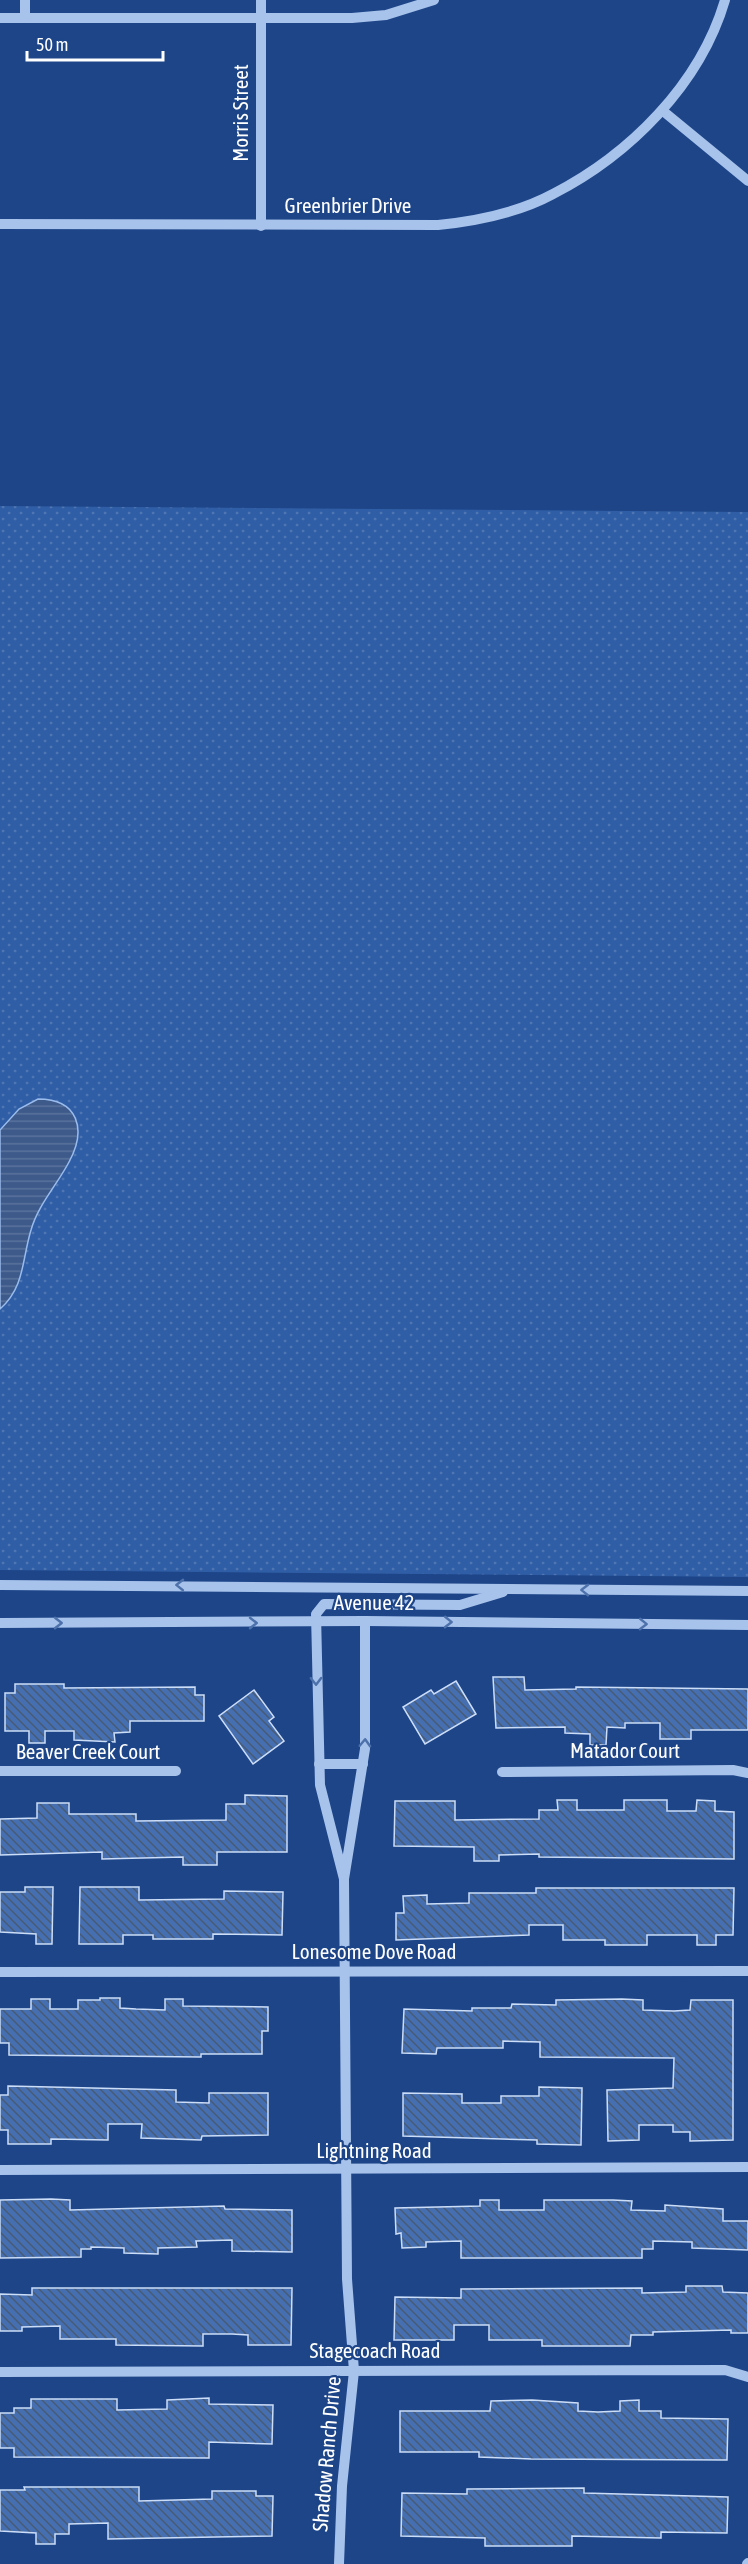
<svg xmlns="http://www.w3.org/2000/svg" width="748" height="2564" viewBox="0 0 748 2564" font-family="'Asap Condensed',sans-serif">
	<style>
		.grass { fill: url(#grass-dots) }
		.water { fill: url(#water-rules); stroke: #9abced; stroke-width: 1.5 }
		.building { fill: url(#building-back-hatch); stroke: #ccddf8; stroke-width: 1.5 }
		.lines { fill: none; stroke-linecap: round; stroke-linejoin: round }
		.minor { stroke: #a7c2eb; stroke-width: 10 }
		.oneway { stroke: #4d71ab }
		.labels { text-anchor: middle; stroke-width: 4.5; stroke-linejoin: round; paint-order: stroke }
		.street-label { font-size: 21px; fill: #fff; stroke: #1d4588 }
	</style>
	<defs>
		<pattern id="grass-dots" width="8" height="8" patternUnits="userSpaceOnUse" patternTransform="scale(1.5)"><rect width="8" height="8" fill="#305ea6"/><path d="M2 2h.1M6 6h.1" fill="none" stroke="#4f76b3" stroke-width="1.8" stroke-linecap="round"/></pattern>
		<pattern id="water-rules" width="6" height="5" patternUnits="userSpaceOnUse" patternTransform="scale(1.5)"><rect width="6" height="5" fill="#3d5a8b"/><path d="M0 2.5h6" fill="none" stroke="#5a739c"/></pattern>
		<pattern id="building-back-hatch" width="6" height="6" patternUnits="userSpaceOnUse" patternTransform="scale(1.5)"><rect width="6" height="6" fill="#456fb1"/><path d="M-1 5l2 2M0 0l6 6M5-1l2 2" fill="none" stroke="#495a74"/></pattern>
	</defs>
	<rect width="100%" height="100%" fill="#1d4588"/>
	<path class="grass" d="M0,506l748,6v1065l-748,-7z"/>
	<path class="water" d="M38,1099c40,0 49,30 31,63 -12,23 -31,43 -38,68 -9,29 -6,57 -31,79v-179l19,-21z"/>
	<g class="building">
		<path d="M493,1677h31l1,13 51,-1v-2l172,2v41h-57v9h-31v-16h-35v5l-18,-1 -1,18h-16v-11l-25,-1v-6l-69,1z"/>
		<path d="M456,1681l20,33 -51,30 -22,-37 28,-17 3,4z"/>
		<path d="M15,1684h49v4l131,-1v8h9v26h-74v11l-16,1 1,9 -41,-2v-9h-29v12h-16v-12h-24v-38h10z"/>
		<path d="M254,1690l20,27 -5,4 15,20 -31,23 -34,-48z"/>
		<path d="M245,1795l42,1v56h-70v13h-34v-8l-81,2v-7l-102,3v-36l37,-1v-15h32v11h67v7l90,-1v-16h19z"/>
		<path d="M557,1800h20v10h47v-10h43v11h29l1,-11 18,1v10l19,1v47l-195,-2v-3l-40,1v6h-25v-14l-80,-1 1,-45h60v19l84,-1v-9h19z"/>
		<path d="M25,1887h28l-1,57h-16v-10l-36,-2v-40h25z"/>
		<path d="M80,1887h59v13l85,-1v-8l59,1 -1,43 -69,-1v5h-60v-4h-30v9h-44z"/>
		<path d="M536,1888h198l-1,47h-17v10h-19v-10h-50v10h-42v-5h-42v-15h-34v10l-133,5v-27h8l-1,-17 24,-1v9l42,-1v-10h67z"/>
		<path d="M100,1998h20v10l16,1 29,1v-11h18v7l85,1v24h-6v23h-61v3l-192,-2v-12h-9v-34h31v-10h19v10h28v-9h22z"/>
		<path d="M622,1999l21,1v10l31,1 16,-1 1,-10h42v140l-43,1v-9h-17v-7h-34v15l-31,1 -1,-51 66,-2 1,-30 -134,-1v-15l-37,-1v7h-66l-1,6 -34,-1 2,-44 68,2v-3h39l1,-4 44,1v-5z"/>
		<path d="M8,2086l168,4v12l33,1v-10h59v42l-66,1 -1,4 -60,-2 1,-14h-34v16l-57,-1v5h-43v-14h-8v-35h8z"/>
		<path d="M539,2087l43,1 -1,57 -44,-1v-4l-134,-4v-43l59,1v9h39v-7h38z"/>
		<path d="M51,2199l19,1v10l154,-4 1,3 67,1v42l-60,-1v-11l-36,1 1,6 -39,1v6l-34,-1v-5l-33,-1v2h-10v8l-81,1v-58z"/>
		<path d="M480,2200h19v10h45v-10h69l19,1 -1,9 34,1v-6l58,4v12h25v29l-56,-2v-6l-39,-1v8h-11v9h-181v-17l-35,1v5l-24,1 -1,-15 -5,1 -1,-26 85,-2z"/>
		<path d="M686,2286h36l1,6 25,1v40h-17v-3l-78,2v3h-22l-1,11h-88v-6h-53v-15h-35v15h-60l1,-43 66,1v-9l181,-1v5l44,-1z"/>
		<path d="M32,2288h260l-1,57h-43v-10l-16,-1h-29v12l-87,-1v-6h-56v-13l-38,1v4h-22v-37l32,1z"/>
		<path d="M209,2398v6l64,1 -1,39 -63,-2v16l-195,-1v-9h-14v-35h14v-5h17v-9h86v11l50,-1v-9z"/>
		<path d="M532,2400l46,3v8l20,1 22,-1v-10l19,-1v11h22v7l67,1 -1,41 -196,-1 -52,-2v-5h-79v-41h90l1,-10z"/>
		<path d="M24,2487h115v14l73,-2v-8h44v5h17l-1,40 -164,3v-16l-39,1v10h-14v10h-19v-11l-36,-2v-41h25z"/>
		<path d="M584,2488v5l144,4 -1,36 -66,-1v6l-89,-2v10h-87v-8l-84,-2 1,-43 65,1v-5z"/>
	</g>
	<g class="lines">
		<g class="minor">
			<path d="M261,0v226"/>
			<path d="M0,18h352l34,-3 48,-15"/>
			<path d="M25,18v-18"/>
			<path d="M663,111l85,70"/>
			<path d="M0,224l438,1c39,-4 80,-12 115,-31 76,-39 147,-109 172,-194"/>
			<path d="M0,1585l748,6"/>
			<path d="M365,1621v128l-21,130 -24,-94 -4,-171 8,-10 136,1 43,-13"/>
			<path d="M0,1623l365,-2 383,4"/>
			<path d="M319,1764h44"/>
			<path d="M0,1771h176"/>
			<path d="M502,1772l231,-2 15,3"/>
			<path d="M0,1972l748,-1"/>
			<path d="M0,2170l748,-3"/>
			<path d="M0,2372l725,-2 23,7"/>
			<path d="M339,2564l3,-78 12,-115 -7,-92 -3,-400"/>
			<path d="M747,2564l1,-1"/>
		</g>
	</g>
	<defs><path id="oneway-chevron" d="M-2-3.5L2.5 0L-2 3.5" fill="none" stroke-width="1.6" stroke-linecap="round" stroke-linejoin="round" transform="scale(1.5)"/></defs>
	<g class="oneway">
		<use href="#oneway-chevron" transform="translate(180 1585) rotate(-179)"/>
		<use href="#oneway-chevron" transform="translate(585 1590) rotate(-179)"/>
		<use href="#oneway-chevron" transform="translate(448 1622) rotate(1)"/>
		<use href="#oneway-chevron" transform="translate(58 1623)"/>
		<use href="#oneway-chevron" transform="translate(253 1623)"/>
		<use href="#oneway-chevron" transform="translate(643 1624) rotate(1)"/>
		<use href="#oneway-chevron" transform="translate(316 1681) rotate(89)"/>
		<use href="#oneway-chevron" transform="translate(365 1743) rotate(-88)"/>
	</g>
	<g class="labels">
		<g class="street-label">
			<text transform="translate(241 113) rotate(-90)" y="7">Morris Street</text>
			<text x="348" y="213">Greenbrier Drive</text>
			<text x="374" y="1610">Avenue 42</text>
			<text x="625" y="1758">Matador Court</text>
			<text x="88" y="1759">Beaver Creek Court</text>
			<text x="374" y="1959">Lonesome Dove Road</text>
			<text x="374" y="2158">Lightning Road</text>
			<text x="375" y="2358">Stagecoach Road</text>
			<text transform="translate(327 2454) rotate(-85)" y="7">Shadow Ranch Drive</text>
		</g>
	</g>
	<path d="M27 51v9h136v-9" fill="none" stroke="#ffffff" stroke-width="3"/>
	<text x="36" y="51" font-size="18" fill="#ffffff" stroke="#1d4588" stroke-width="4.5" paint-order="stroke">50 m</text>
</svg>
